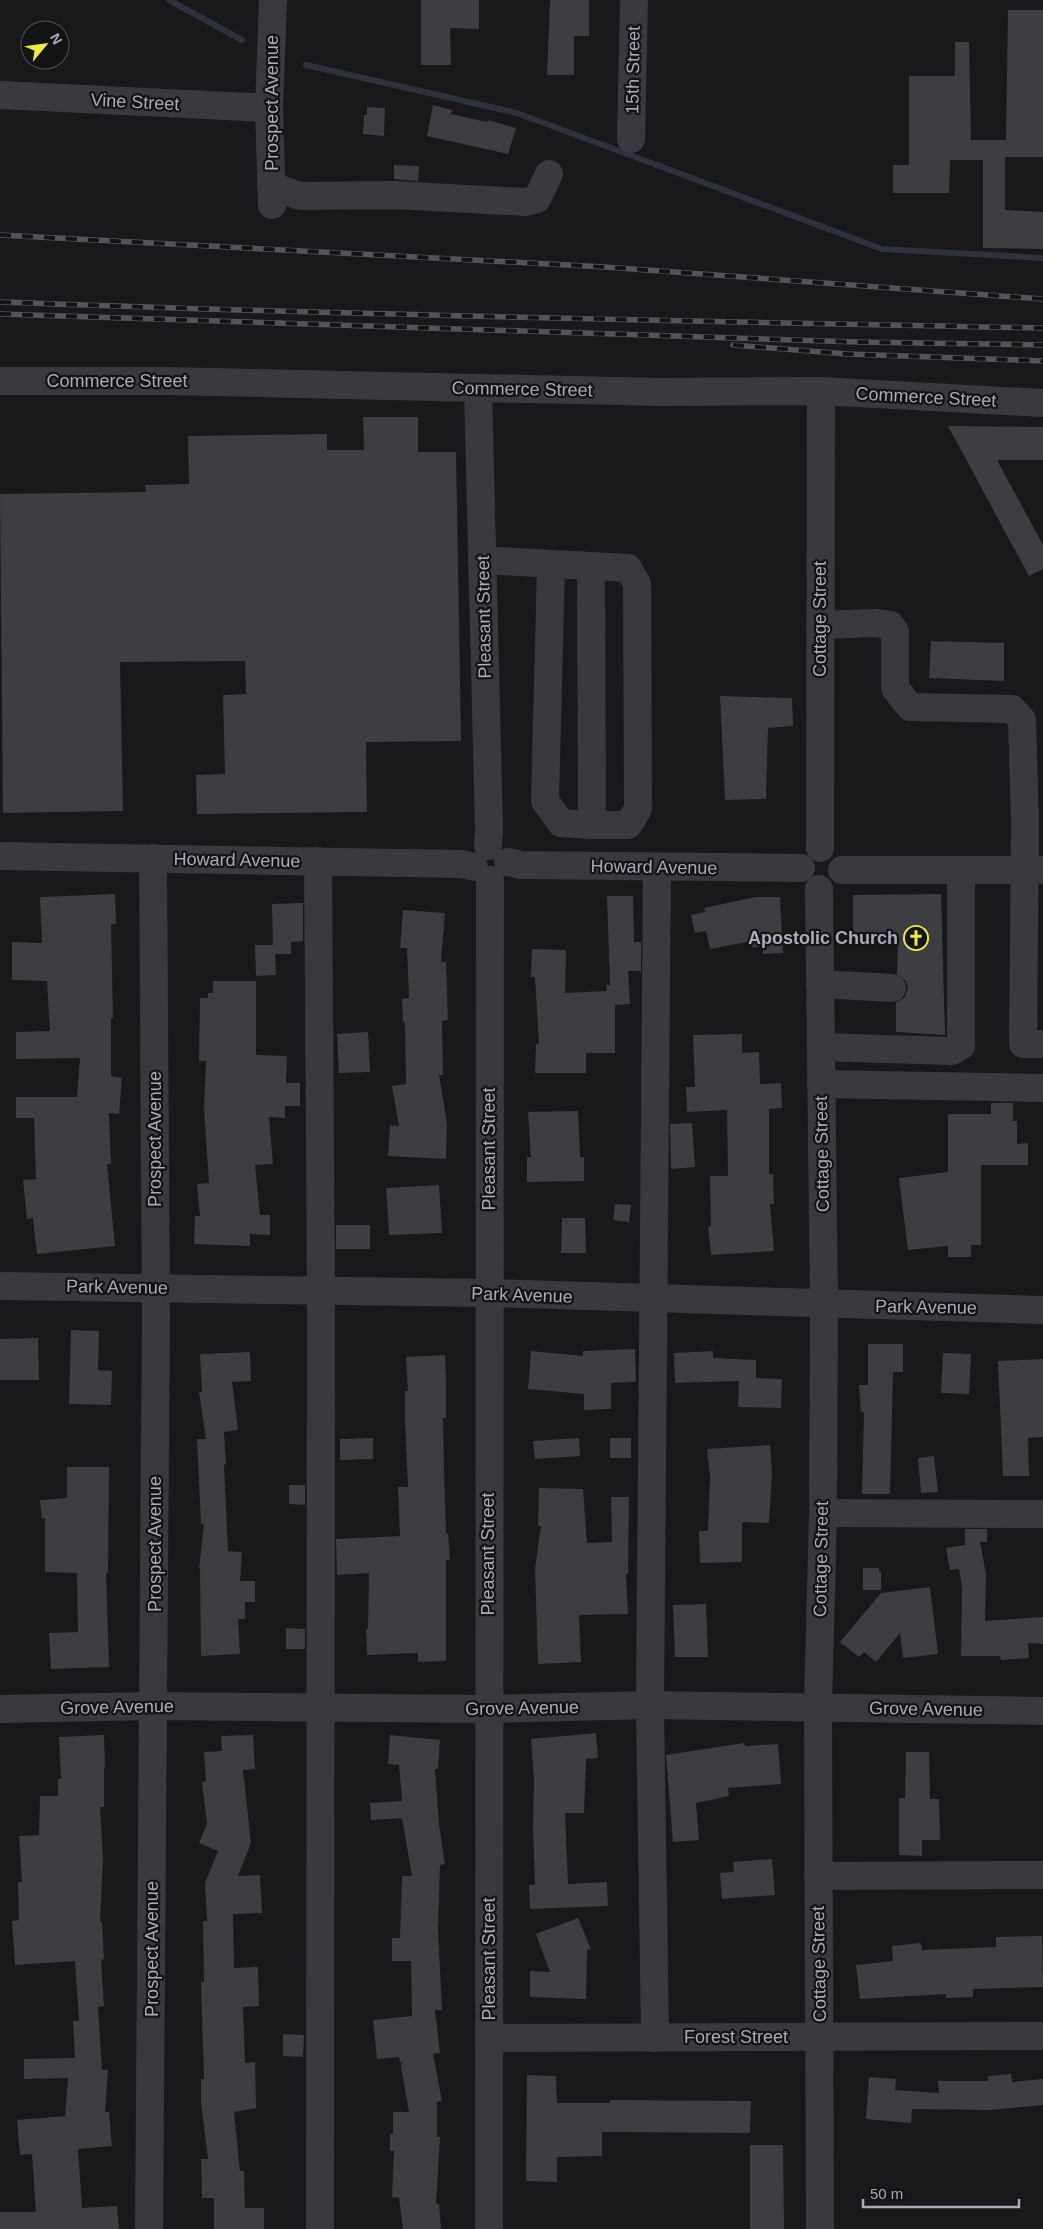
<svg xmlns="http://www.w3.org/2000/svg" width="1043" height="2229" viewBox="0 0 1043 2229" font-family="Arial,sans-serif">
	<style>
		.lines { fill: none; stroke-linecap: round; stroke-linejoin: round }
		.stream { stroke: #2e323e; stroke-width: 6 }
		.building { fill: #3e3d41 }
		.minor { stroke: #3a393f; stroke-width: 28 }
		.rail-casing { stroke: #55545c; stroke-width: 5.5 }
		.rail { stroke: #141315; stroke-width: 4; stroke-dasharray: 11; stroke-linecap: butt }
		.labels { text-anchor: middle; stroke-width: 4.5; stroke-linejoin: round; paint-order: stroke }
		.street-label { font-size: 18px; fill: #ababb9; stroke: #141315 }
		.poi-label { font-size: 18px; font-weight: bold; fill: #ababb9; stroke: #141315; text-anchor: end }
	</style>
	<rect width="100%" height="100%" fill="#19181a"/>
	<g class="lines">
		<g class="stream">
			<path d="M169,0l73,40"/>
			<path d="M306,65l211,48 365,136 161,9"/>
		</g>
	</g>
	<g class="building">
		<path d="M421,0h58v29l-29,-1 1,37h-30z"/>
		<path d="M550,0h39v36h-15v39h-27z"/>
		<path d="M1008,10h35v147h-38v53l38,2v37l-60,-1v-88h-33l-1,33h-56v-28h16v-89h46v-34h14l2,98h35z"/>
		<path d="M433,105l19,5 -1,4 36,8 1,-2 28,8 -8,26 -81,-18z"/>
		<path d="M367,107l18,1 -1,28 -21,-2 1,-19h3z"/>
		<path d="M394,165l25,1 -1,15 -24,-2z"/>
		<path d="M363,417h55v35h38l5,289 -95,1 1,70 -170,2 -1,-39 29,-1 -2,-79 23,-1 -1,-33 -125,1 3,149 -120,2 -3,-319 146,-2 -1,-7 44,-1 -1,-48 139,-2v16h37z"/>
		<path d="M948,426l95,1v33h-46l46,85v24l-14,7z"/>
		<path d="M931,641l73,2v38l-75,-3z"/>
		<path d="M720,696l72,2 1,28 -25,2 -2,71 -41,1z"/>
		<path d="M115,894l1,30h-5l2,94h-2v58l11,2 -3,36 -10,-1 2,51h-4l8,82 -78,8 -4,-36 -6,1 -4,-39 13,-1 -2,-61h-18v-21h61l3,-39 -64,1v-27l34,-1 -3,-50 -35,-1v-38l30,1 -2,-46z"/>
		<path d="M941,894l4,141 -49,-3v-29l9,-6 3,-9 -2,-7 -9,-7 1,-37h-45v-42z"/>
		<path d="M607,896h26l1,46h7v29h-13l2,33 -15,1v48h-29v20h-51l1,-29h3l-4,-67h-4l1,-28 34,1 -1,43 42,-2 -1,-6h4z"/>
		<path d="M756,897h24l3,56 -20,1v-7h-11v-6l-42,8 -4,-18 -11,2 -4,-18 14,-3 -1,-4z"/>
		<path d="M303,903v38l-12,1v12h-16l1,21 -20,1 -1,-31h18l-1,-41z"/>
		<path d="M403,910l42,3 -4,49h5l2,58 -6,1 1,54h-4l8,48 -1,36 -58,-3 2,-31 9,1 -7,-40 14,-2 -1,-62h-2l-1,-23 7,-1 -2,-50h-7z"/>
		<path d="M213,981h43v74l31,1 -1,27h14v23h-15v12l-16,-1 4,47 -18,1 5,50h10v20l-20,-1v12l-56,-2 1,-28h5l-3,-32 12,-1 -5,-75 2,-47h-7l1,-63h8v-5h5z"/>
		<path d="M368,1032l2,40 -31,1 -2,-39z"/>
		<path d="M742,1034v19l17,-1 1,32 21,-1 1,25 -13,1v65h4l1,30h-4l4,47 -63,4 -3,-28 3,-1 -1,-50h18l-1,-66 -40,2 -1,-25h9l-2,-52z"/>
		<path d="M991,1103h22v18h4v23l11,-1v22h-47v80h-10v12h-23v-11l-40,4 -9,-72 49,-6v-58h43z"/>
		<path d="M578,1111l2,46h4v24l-57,1v-25h4l-3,-45z"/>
		<path d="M692,1123l3,44 -24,2 -1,-45z"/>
		<path d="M439,1185l3,48 -53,2 -3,-47z"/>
		<path d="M615,1204l16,1 -2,17 -16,-2z"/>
		<path d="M562,1218h23l1,35h-25z"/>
		<rect x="336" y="1225" width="34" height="24"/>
		<path d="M71,1330l28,1 -1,39 14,1 -1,34 -42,-1z"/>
		<path d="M38,1338l1,42h-39v-41z"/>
		<path d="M868,1344h35v28h-10l-3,122h-28l2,-82h-3l-2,-27h9z"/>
		<path d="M635,1349l1,33 -25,1v26l-27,1v-16l-56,-5 3,-38 52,5v-5z"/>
		<path d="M713,1351v7l43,2v18l26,1 -1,29 -43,-1 1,-26 -64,2 -1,-30z"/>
		<path d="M250,1352l1,29 -19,1 6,48 -14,2 2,32 -2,1 4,86 14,1 -2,29h15v21h-10v17h-7l2,35 -39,2 -1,-87h-1l5,-45h-3l-4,-85h9l-7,-47h3l-2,-38z"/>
		<path d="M943,1353l28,1 -2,40 -28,-1z"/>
		<path d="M445,1355l1,27v36h-3l1,52 2,64 2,-1 2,27h-4v101l-28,1v-9l-51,2 -1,-26h2l1,-56 -32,2 -1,-36 64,-3 -2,-49h10l-3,-69v-27h3l-2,-34z"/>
		<path d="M1043,1359v78l-15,1 1,38h-26l-5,-115z"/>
		<path d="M373,1438v21l-33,1v-21z"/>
		<path d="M579,1438l1,18 -45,3 -2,-18z"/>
		<rect x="610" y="1438" width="21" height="20"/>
		<path d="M770,1445l2,28 -3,50 -27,-1v40l-42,1 -1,-32h9l2,-54 -3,-28z"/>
		<path d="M934,1456l4,36 -17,1 -3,-35z"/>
		<path d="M67,1467h42l-1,106h-2l3,94 -58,2 -2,-36 29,-1 -1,-59 -32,-1v-54l-3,1 -2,-19 27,-2z"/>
		<path d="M289,1485h16v20l-16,-1z"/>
		<path d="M539,1488l44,1 4,54 25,-1 -1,-45h18l-1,77h-2l2,40 -49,1 2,47 -43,2 -3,-96 6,-42h-3z"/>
		<path d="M965,1529h22v13h-7l6,32 -1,47 58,-4v27l-15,-1 1,15 -28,2 -1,-4h-39l1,-69 -3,-18 -9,1 -4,-22 19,-3z"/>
		<path d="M863,1568h16v4h2v18h-18z"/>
		<path d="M930,1587l8,67 -35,4 -3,-25 -24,29 -12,-10 -5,5 -19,-15 41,-49z"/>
		<path d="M706,1604l2,53h-33l-2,-52z"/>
		<path d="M286,1628l19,1v20h-19z"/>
		<path d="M596,1733l2,25 -12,1 -2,54h-19l3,71 39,-2 1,24 -78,3 -1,-24h6l-2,-57 1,-49 -3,-40z"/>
		<path d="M104,1735l1,32 -1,1v39h-4l3,51 -3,64h2l2,37 -3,1 3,46 -6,1 4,63h6l-3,42h4l3,34 -34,3 4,59 35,-2 2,23h-119v-17h36l-4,-58 -12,1 -3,-35 48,-4 3,-38 -44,1v-20l51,-1 -2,-37h6l-4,-60 -60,4 -3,-44 7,-1 -1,-38h4l-3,-46 20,-1 1,-39h18v-17h3l-2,-42z"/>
		<path d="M253,1735l2,34 -12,1 8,73 -13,33 22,-1 2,38 -29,1 1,54 24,-1 1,39 -16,1 2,56 10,-1 1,46 -22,4 6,59h4l1,37h19v21h-50v-31h-12l-1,-39h7l-7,-56v-24h3l-3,-97h3l-1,-61h4l-2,-38 13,-32 -19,-8 8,-19 -5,-42 4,-1 -2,-29 18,-1 -1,-15z"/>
		<path d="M390,1735l50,5 -2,29h-3l4,56 6,39 -5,1 -2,65 4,80h-7l5,43 -7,1 9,47 -5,1v35h3l-4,67h3l2,25h-38l-4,-31 -7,-1 2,-46h-4v-17h3v-22h16l-8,-45 1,-5h-2l-1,-5 -22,2 -4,-39 39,-4 -1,-55h-19v-23h8l2,-62h10l-10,-58 -31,2 -1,-17 32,-2 -3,-36 -11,-1z"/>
		<path d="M744,1743l1,3 33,-2 3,40 -53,4 1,8 -33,7 3,37 -26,2 -7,-87z"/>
		<path d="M906,1752h23l1,47h9l1,41h-18v16l-23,-1v-57h6z"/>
		<path d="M772,1859l3,36 -53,4 -2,-26 14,-1 -1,-10z"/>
		<path d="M578,1918l13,31 -4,1 -1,49 -56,-2v-26l20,1 -14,-38z"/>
		<path d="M1042,1936l1,51 -70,2v8l-27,1v-4l-86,5 -4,-34 37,-4 -1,-15 29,-3 1,7 74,-3v-10z"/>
		<path d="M283,2034l21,1 -1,22 -20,-1z"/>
		<path d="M1011,2074l1,8 31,-3v26l-52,5 -79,-1 -1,14 -45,-4 3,-42 27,2 -1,11 44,3 -1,-12h50v-5z"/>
		<path d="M527,2075l29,1 1,27h53v-3l141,1 -1,32 -148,-1v24l-45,1v25l-31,-1z"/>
		<path d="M750,2145h33l1,84h-34z"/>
	</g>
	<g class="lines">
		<g class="minor">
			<path d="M0,95l269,13"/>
			<path d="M631,139l3,-139"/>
			<path d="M271,186l29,10 94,-1 132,7 11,-3 12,-25"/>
			<path d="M272,205l-3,-97 4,-108"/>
			<path d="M0,381h168l491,11 162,-1 222,12"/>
			<path d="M478,388l11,441 -1,17"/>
			<path d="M482,560l146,8 9,16 1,225 -10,16h-36"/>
			<path d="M551,565l-6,236 16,22 31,2 -1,-257"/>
			<path d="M820,625l55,-2 15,2 5,7v56l15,19 102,2 10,11 3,103 -2,221h20"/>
			<path d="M820,848l1,-457"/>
			<path d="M0,856l462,8 12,3"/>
			<path d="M318,861l3,429 -1,939"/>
			<path d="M508,862l13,3 280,3"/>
			<path d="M842,870h200"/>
			<path d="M819,889l5,416 -1,208 -5,194 2,522"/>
			<path d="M820,984l72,4"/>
			<path d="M821,1047l131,4 9,-5v-176"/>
			<path d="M821,1084l222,4"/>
			<path d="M0,1286l489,7 554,17"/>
			<path d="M823,1513l220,1"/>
			<path d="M0,1709l154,-3 334,3 162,-4 393,6"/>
			<path d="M818,1876l225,-1"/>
			<path d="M489,2038l554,-2"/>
			<path d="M655,2038l-5,-333 7,-838"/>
			<path d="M149,2229l7,-913 -3,-458"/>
			<path d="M489,2229l1,-1349"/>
		</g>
		<defs>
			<g id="rail">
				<path d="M0,235l605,32 438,32"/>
				<path d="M0,302c348,13 695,19 1043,26"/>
				<path d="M0,314l857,28 186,3"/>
				<path d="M733,345l114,9 196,7"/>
			</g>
		</defs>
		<use href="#rail" class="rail-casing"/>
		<use href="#rail" class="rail"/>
	</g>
	<defs>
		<symbol id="church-ring" viewBox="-11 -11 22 22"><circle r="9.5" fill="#141315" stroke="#edec3e" stroke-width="1.5"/><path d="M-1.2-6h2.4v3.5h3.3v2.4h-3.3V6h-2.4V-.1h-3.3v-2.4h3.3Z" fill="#edec3e"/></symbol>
	</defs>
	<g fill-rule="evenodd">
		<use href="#church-ring" x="902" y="924" width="28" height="28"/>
	</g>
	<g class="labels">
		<g class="street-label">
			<text transform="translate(633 70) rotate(-89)" y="6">15th Street</text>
			<text transform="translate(135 102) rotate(3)" y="6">Vine Street</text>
			<text transform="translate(272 103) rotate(-90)" y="6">Prospect Avenue</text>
			<text x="117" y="387">Commerce Street</text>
			<text transform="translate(522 389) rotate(1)" y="6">Commerce Street</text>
			<text transform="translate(926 397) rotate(3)" y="6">Commerce Street</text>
			<text transform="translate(484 617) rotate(-91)" y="6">Pleasant Street</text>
			<text transform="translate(820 619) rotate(-90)" y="6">Cottage Street</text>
			<text transform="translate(237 860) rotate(1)" y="6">Howard Avenue</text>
			<text transform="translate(654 867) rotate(1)" y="6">Howard Avenue</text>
			<text transform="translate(155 1139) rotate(-90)" y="6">Prospect Avenue</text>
			<text transform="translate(489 1149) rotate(-90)" y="6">Pleasant Street</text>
			<text transform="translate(822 1154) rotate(-91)" y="6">Cottage Street</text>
			<text transform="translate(117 1287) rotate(1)" y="6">Park Avenue</text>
			<text transform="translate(522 1295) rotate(2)" y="6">Park Avenue</text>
			<text transform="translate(926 1307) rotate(1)" y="6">Park Avenue</text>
			<text transform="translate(155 1544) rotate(-90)" y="6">Prospect Avenue</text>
			<text transform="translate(488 1554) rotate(-90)" y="6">Pleasant Street</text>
			<text transform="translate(821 1559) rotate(-89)" y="6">Cottage Street</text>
			<text transform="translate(117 1707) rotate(-1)" y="6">Grove Avenue</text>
			<text transform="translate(522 1708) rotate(-1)" y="6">Grove Avenue</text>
			<text transform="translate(926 1709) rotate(1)" y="6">Grove Avenue</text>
			<text transform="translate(152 1949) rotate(-90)" y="6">Prospect Avenue</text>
			<text transform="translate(489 1959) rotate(-90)" y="6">Pleasant Street</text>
			<text transform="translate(819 1964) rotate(-91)" y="6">Cottage Street</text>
			<text x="736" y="2043">Forest Street</text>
		</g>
		<g class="poi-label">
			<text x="898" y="944">Apostolic Church</text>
		</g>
	</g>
	<g transform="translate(45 45) rotate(61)"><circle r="24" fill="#141315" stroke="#505057"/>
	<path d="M0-4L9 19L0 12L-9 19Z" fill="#edec3e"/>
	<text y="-8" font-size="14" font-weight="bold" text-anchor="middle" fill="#ababb9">N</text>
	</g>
	<path d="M863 2199v8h156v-8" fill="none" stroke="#ababb9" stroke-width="2.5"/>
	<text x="870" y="2199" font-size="15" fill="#ababb9" stroke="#141315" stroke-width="4" paint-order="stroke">50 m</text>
</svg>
